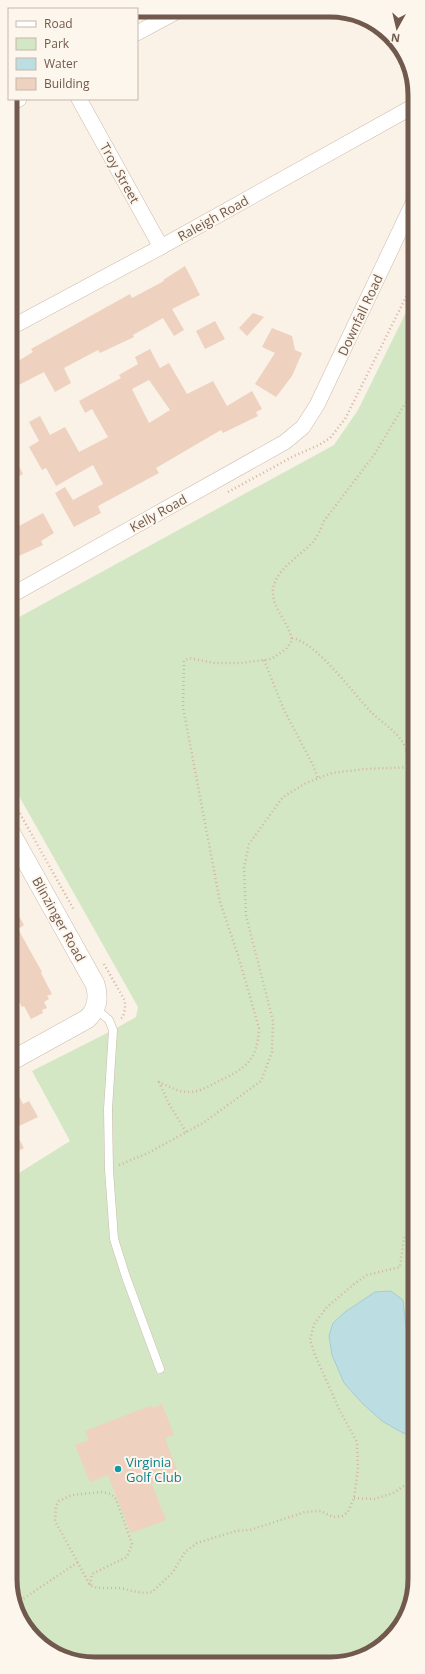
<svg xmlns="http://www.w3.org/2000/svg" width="425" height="1674" viewBox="0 0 425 1674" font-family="'Open Sans',sans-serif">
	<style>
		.green { fill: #d4e7c5 }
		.water { fill: #bcdee2; stroke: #a3cdd3 }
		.building { fill: #eed1bf; fill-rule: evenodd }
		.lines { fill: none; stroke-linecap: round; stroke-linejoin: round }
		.service-casing { stroke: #cbbaad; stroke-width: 9 }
		.minor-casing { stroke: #cbbaad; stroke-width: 16 }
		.tertiary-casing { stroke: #cbbaad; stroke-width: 20 }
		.path { stroke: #d2b4a3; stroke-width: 2.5; stroke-dasharray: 1 3; stroke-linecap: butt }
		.service { stroke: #fff; stroke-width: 8 }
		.minor { stroke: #fff; stroke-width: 15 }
		.tertiary { stroke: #fff; stroke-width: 19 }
		.culture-dot { fill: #0f9aa8; stroke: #fdf6ec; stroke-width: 1.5 }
		.labels { text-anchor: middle; stroke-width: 4; stroke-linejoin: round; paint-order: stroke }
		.street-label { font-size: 13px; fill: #71594d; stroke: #fdf6ec }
		.culture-label { font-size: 13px; fill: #0d838f; stroke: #fdf6ec; text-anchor: start }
		.rim { fill: none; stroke: #71594d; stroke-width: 5 }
	</style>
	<rect width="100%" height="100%" fill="#faf2e6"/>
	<path class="green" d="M414,296l1,1288 -21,51 -26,20 -27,8 -263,-1 -47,-27 -20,-45v-412l59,-37 -38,-70 81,-41 23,-13 2,-10 -128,-227v-158l324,-177 24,-35z"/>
	<path class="water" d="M391,1291l12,9 3,28 9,11v96l-12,-2 -21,-12 -20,-18 -18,-20 -12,-28 -3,-19 4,-13 12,-11 30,-20z"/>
	<g class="building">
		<path d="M185,266l15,29 -28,14 12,21 -10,6 -11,-18 -30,17 1,2 -34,16 -2,-3 -34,18 7,15 -16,9 -11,-20 -29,15 -5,-8v-13l23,-14 -2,-3 99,-55 2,4 32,-17 -1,-1z"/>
		<path d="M253,313l11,4 -17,19 -8,-8z"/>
		<path d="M215,321l10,18 -20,10 -9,-18z"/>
		<path d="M272,328l20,8 3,14 7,3 -10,23 -16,21 -21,-13 20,-31 -13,-6z"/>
		<path d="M150,349l10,19 9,-5 18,31 26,-13 14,25 25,-15 10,18 -6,3 2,4 -35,17 -2,-3 -65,38 3,5 -61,33 3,7 -27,14 -19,-34 10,-6 8,13 30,-16 -10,-19 -37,21 -10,-18 -4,2 -13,-23 10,-6 -10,-19 11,-6 10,19 15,-8 14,25 29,-15 -16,-28 -7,4 -6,-12 42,-23 -2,-3 19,-11 -3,-7zM149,380l21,30 -21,13 -17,-34z"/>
		<path d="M10,450l13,24 -13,6z"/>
		<path d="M43,513l11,20 -13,8 2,4 -33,15v-29z"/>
		<path d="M10,900l14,25 -6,4 24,43 -1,1 11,21 -5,2 2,3 -5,3 3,6 -5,2 1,3 -12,6 -7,-13 -2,1 -11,-21z"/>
		<path d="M11,1080l12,24 6,-3 9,16 -25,12 11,19 -13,7z"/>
		<path d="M162,1404l12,31 -9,3 13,35 -26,11 14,36 -35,13 -23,-58 -18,7 -15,-37 14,-5 -4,-9 67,-26 1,3z"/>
	</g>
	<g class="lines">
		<defs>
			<path id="service" d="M95,1008l14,12 4,10 -5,79 1,61 5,69 12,38 34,92"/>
			<g id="minor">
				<path d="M137,33l41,-22"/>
				<path d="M79,99l82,148"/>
				<path d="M10,104l9,-5"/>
				<path d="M10,328l151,-81 253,-141"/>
				<path d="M10,596l275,-154 18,-15 14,-22 97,-204"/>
			</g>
			<path id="tertiary" d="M10,832l85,152c4,13 3,25 -8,35l-76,42"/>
		</defs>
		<use href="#service" class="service-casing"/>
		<use href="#minor" class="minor-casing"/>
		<use href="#tertiary" class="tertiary-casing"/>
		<g class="path">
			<path d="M228,492l66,-36 25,-11 11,-7 15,-19 69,-138"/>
			<path d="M292,638c25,4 62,57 81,76 12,11 27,19 33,35"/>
			<path d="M264,660l20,50 29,55 5,14"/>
			<path d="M410,767l-4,-18 8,-11"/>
			<path d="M10,796l64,114"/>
			<path d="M104,964l21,37v8l-2,8 -3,2"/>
			<path d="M186,1132l-18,-30 -9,-20c11,5 21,11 33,10 9,-1 17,-6 25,-10 29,-14 40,-20 42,-54l-21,-73 -18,-53 -37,-195 1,-46 5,-3 26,5h26l30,-4 15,-10 6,-8c-2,-17 -17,-29 -19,-46 -3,-22 27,-39 40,-53 5,-6 8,-14 11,-21l50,-66 40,-66"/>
			<path d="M119,1165l29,-12 55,-30 58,-42 11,-29 1,-31 -27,-106 -2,-47 5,-24 34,-47 23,-14 26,-10 33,-4 50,-2"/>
			<path d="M354,1498l21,1 18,-6 22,-14"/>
			<path d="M90,1585l2,-11 35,-17 5,-13 -16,-45 -5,-5 -10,-2 -29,3 -13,6 -3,5 -1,15 35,64 7,3h24l11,3 13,2 7,-1 21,-20 12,-20 12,-9 39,-12 14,-1 55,-18 16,-1 12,6 9,-1 6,-4 6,-14 4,-29 -1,-27 -17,-31 -25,-56 -5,-15 4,-16 13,-17 27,-23 13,-9 33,-8 4,-30"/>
			<path d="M17,1603l61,-41"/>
		</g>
		<use href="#service" class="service"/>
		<use href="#minor" class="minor"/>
		<use href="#tertiary" class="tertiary"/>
	</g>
	<circle class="culture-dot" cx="118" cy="1469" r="4"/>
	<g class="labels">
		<g class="street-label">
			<text transform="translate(120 173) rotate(61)" y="5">Troy Street</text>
			<text transform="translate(213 218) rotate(-29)" y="5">Raleigh Road</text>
			<text transform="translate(360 315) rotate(-65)" y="5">Downfall Road</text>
			<text transform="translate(158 513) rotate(-29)" y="5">Kelly Road</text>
			<text transform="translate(59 919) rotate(61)" y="5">Blinzinger Road</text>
		</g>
		<g class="culture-label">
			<text x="126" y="1467">Virginia<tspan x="126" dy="15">Golf Club</tspan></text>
		</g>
	</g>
	<path d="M0 0H425V1674H0ZM95 17H330A78 78 0 0 1 408 95V1579A78 78 0 0 1 330 1657H95A78 78 0 0 1 17 1579V95A78 78 0 0 1 95 17Z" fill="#fdf6ec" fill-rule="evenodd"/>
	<path class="rim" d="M95 17H330A78 78 0 0 1 408 95V1579A78 78 0 0 1 330 1657H95A78 78 0 0 1 17 1579V95A78 78 0 0 1 95 17Z"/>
	<rect x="8" y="8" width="130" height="92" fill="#fdf6ec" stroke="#c5b7ac"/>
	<rect x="16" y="21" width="20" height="6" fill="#ffffff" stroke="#c5b7ac"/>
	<text x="44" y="28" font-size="12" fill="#71594d">Road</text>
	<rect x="16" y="38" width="20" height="12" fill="#d4e7c5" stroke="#c5b7ac"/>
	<text x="44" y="48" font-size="12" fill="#71594d">Park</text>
	<rect x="16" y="58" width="20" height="12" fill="#bcdee2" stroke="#c5b7ac"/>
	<text x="44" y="68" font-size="12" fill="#71594d">Water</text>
	<rect x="16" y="78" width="20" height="12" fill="#eed1bf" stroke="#c5b7ac"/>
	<text x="44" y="88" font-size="12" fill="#71594d">Building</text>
	<g transform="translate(397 28) rotate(188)" stroke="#fdf6ec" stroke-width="3" paint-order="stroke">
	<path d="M0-3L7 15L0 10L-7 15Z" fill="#71594d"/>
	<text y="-6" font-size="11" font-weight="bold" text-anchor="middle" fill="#71594d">N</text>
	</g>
</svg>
